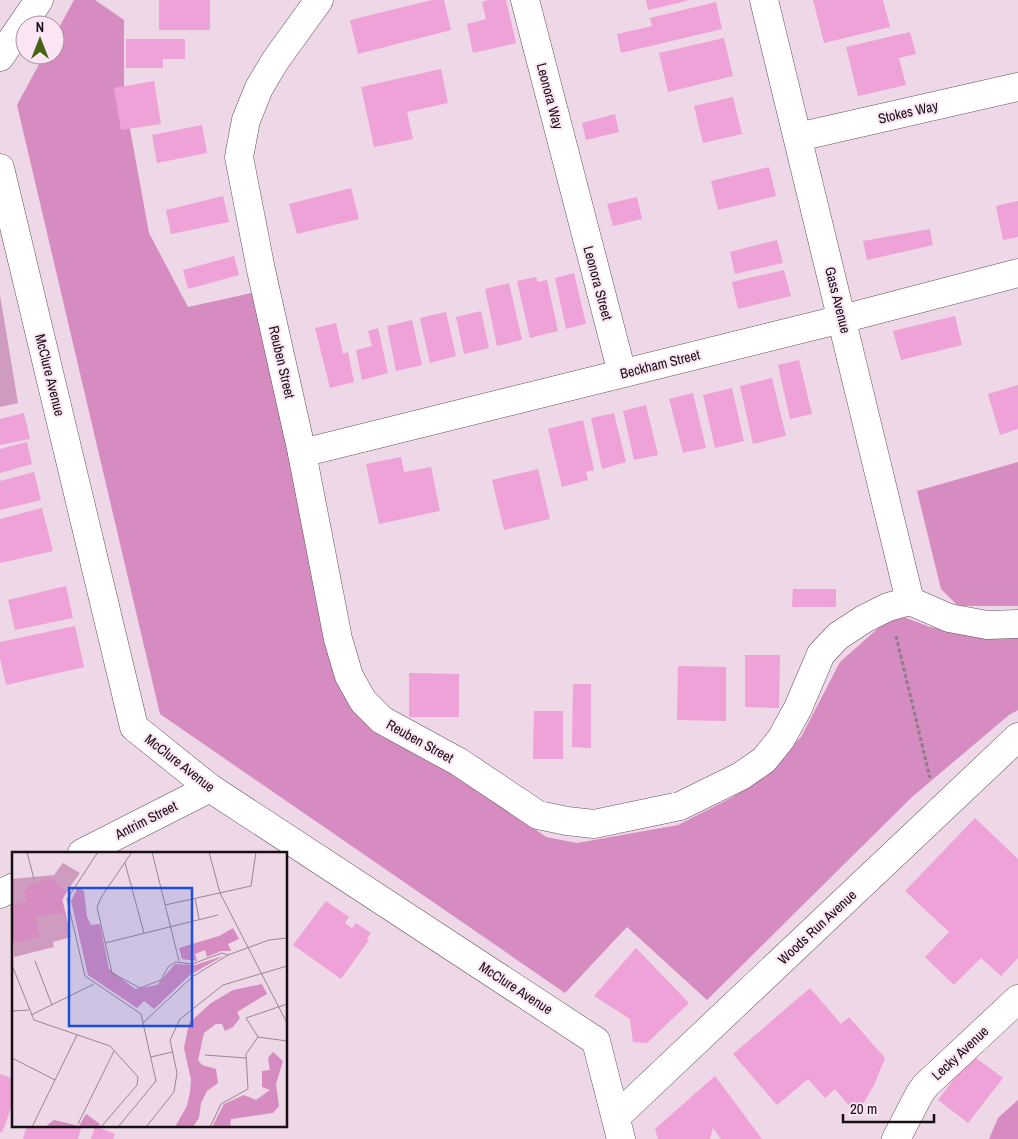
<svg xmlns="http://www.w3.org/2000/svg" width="1018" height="1139" viewBox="0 0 1018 1139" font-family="'Archivo Narrow',sans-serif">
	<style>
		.green { fill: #cf9cbf }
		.forest { fill: #d68cc0 }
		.building { fill: #eea2d7 }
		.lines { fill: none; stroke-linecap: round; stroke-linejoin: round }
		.minor-casing { stroke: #65525f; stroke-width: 29 }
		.path { stroke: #8d7d88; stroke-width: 3; stroke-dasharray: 4 2.5; stroke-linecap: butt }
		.minor { stroke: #fff; stroke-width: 28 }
		.labels { text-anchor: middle; stroke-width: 4; stroke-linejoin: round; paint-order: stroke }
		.street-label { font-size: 14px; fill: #160f14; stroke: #fbe4f3 }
		.inset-road { fill: none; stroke: #988792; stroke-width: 1 }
		.view { fill: #1d4ed8; fill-opacity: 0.15; stroke: #1d4ed8; stroke-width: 2.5 }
		.inset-edge { fill: none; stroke: #160f14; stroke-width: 2.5 }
	</style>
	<rect width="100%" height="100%" fill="#eed7e6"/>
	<path class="green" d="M0,295l18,108 -18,4z"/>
	<g class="forest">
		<path d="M74,0h21l29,20v76l25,137 39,74 68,-15 79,377 101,91 110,77 31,6 101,-18 55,-28 35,-27 33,-33 39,-75 44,-39 17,-7 29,11 58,11 30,-1v73l-9,5 -97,82 -205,203 -80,-73 -62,66 -405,-279 -143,-609 27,-50h11v-20z"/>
		<path d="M1018,462v144h-60l-17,-17 -24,-98z"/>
		<path d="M1018,1100v39h-29l9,-21z"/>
	</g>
	<g class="building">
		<rect x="159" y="0" width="51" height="30"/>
		<path d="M432,0h12l7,30 -93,24 -8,-34z"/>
		<path d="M488,0h18l10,43 -43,10 -6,-29 19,-5 -4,-17z"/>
		<path d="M646,0h41v1l-39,9z"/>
		<path d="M813,0h70l7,27 -66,16z"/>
		<path d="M716,2l6,27 -101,24 -4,-19 35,-8 -2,-8z"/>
		<path d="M910,32l6,22 -17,4 7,27 -48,11 -12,-49z"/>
		<path d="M724,38l9,38 -65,16 -9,-39z"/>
		<path d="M126,39h59v20h-22v9h-37z"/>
		<path d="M441,69l7,34 -41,9 6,27 -39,8 -13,-60z"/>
		<path d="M154,81l7,43 -40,6 -7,-42z"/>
		<path d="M733,97l9,37 -39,9 -9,-37z"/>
		<path d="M615,114l4,18 -33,8 -4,-17z"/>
		<path d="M202,125l5,28 -50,10 -5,-28z"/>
		<path d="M769,167l7,29 -58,14 -7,-29z"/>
		<path d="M351,188l8,31 -62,15 -8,-30z"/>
		<path d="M223,196l6,26 -58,12 -5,-24z"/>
		<path d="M637,197l5,22 -29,7 -6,-22z"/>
		<path d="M1018,201v36l-15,3 -7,-34z"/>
		<path d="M930,229l3,16 -66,15 -4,-19z"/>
		<path d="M777,240l6,23 -48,11 -5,-22z"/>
		<path d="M234,256l5,19 -51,14 -5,-19z"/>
		<path d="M784,270l7,26 -53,13 -6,-27z"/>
		<path d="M574,273l12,51 -20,5 -11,-51z"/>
		<path d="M536,277l2,5 9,-2 11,51 -28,7 -13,-57z"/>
		<path d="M509,283l13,57 -25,6 -12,-57z"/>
		<path d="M481,311l8,37 -25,6 -8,-37z"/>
		<path d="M446,312l10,44 -26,7 -10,-45z"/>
		<path d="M955,316l7,29 -61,15 -8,-29z"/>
		<path d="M412,320l10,45 -26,6 -9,-45z"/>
		<path d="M336,323l7,31 5,-2 6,30 -24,6 -15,-60z"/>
		<path d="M378,328l10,45 -26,7 -6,-30 16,-4 -4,-15z"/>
		<path d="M799,360l13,54 -22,5 -12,-54z"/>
		<path d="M772,378l14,58 -33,8 -13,-58z"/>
		<path d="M1018,385v44l-18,6 -12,-41z"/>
		<path d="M732,388l12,53 -29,7 -12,-53z"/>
		<path d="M693,393l13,55 -23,5 -14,-54z"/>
		<path d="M646,405l12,50 -24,5 -11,-49z"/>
		<path d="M24,413l6,26 -30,6v-26z"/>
		<path d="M614,413l12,49 -24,7 -11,-51z"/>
		<path d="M583,420l11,50 -8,2 2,8 -26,7 -14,-58z"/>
		<path d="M27,442l5,22 -32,9v-24z"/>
		<path d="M401,457l3,15 27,-5 9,44 -61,13 -13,-60z"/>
		<path d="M538,469l12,50 -46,11 -12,-50z"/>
		<path d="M34,472l7,28 -41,10v-29z"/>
		<path d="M42,508l11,43 -53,12v-44z"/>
		<path d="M66,586l7,32 -58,12 -7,-30z"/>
		<path d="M793,589h43v18h-44z"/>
		<path d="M75,626l9,41 -78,18 -6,-27v-16z"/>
		<path d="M745,655h35l-1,53 -34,-1z"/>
		<path d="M678,666l48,1v54l-49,-1z"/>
		<path d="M409,673l50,1v43h-50z"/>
		<path d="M573,684h18v64l-19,-1z"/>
		<path d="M534,711h29v48h-30z"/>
		<path d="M975,818l43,41v99l-17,18 -20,-18 -27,27 -29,-28 24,-25 -44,-41z"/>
		<path d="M326,901l23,16 -4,6 7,5 4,-5 15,10 -4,6 2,1 -28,39 -48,-34z"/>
		<path d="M636,948l53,55 -42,40 -14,-1 -3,-23 -36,-23z"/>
		<path d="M810,988l31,36 8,-7 36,41 -10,25 -18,32 -22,-26 -10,9 -17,-19 -31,26 -44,-51z"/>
		<path d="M972,1055l31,23 -35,45 -30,-23z"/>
		<path d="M0,1074l14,5v21l-12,33 -2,-1z"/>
		<path d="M715,1076l47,63h-41l-8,-11 -3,11h-52l-3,-10z"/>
		<path d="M27,1125h55l-4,14h-55z"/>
		<path d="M95,1126l20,8 -2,5h-22z"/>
	</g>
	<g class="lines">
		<defs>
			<g id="minor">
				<path d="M319,0l-44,61 -16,27 -13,32 -7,37 22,113 41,183 36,186 11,37 14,25 19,19 77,42 79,53 29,6 27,3 86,-18 61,-30 23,-16 17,-21 17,-31 23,-54 17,-18 26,-17 24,-12 22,-6 39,17 38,7 31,-1"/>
				<path d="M525,0l97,373"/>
				<path d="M764,0l146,601"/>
				<path d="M0,57l39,-57"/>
				<path d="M798,137l220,-50"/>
				<path d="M0,168l134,559 76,61 386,253 25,98"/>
				<path d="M302,453l540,-134 176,-46"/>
				<path d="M82,853l128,-65"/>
				<path d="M0,894l14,-7"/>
				<path d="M616,1117l402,-380"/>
				<path d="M896,1139l24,-46 6,-8 92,-86"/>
			</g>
		</defs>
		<use href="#minor" class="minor-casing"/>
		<path class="path" d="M896,636l34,142"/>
		<use href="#minor" class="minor"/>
	</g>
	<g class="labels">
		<g class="street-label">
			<text transform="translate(550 96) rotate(75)" y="5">Leonora Way</text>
			<text transform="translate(908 112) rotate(-13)" y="5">Stokes Way</text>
			<text transform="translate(598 283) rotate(75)" y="5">Leonora Street</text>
			<text transform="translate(838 300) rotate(76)" y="5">Gass Avenue</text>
			<text transform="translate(282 362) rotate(77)" y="5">Reuben Street</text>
			<text transform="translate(660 364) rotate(-14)" y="5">Beckham Street</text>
			<text transform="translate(50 375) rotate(76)" y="5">McClure Avenue</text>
			<text transform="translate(420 741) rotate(29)" y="5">Reuben Street</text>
			<text transform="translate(180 763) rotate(38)" y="5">McClure Avenue</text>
			<text transform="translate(146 820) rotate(-27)" y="5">Antrim Street</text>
			<text transform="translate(817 927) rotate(-43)" y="5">Woods Run Avenue</text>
			<text transform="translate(516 988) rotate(33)" y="5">McClure Avenue</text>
			<text transform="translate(960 1053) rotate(-43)" y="5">Lecky Avenue</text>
		</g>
	</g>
	<g transform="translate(12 852)">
		<rect width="275" height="275" fill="#eed7e6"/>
		<path d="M51,11l17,10 -18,25 9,39 -18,5 1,5 -40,10 -2,-78 42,-4z" fill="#cf9cbf"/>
		<path d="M38,26l17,14 -5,8 4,16 -8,-3 -22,4 4,20 -28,6v-39l15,-2 -3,-10 4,-6zM66,35l6,4 3,26 4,8 9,-1 9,45 26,20 22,-4 18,-21 20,1 28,-9 -33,19 -36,34 -10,-8 -7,7 -49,-33 -17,-74zM221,76l6,11 -11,5 3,7h-10l-14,6 -2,-7 -10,4 2,7 -15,-2 -3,-11 40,-12zM250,132l5,10 -30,18 3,6 -7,9 -8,4 -3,-7h-6l-12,9 -6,27 4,5 14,4 2,14 -11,8 -6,12 -2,15 -6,9h-18l12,-21 3,-14 1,-12 -7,-32 5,-25 22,-20 22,-13zM261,200l10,9 -7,23 3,22 -6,7 -42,6 -1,8h-18l12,-23 20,-9 12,5 14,-10 -8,-3v-16l8,-1 -2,-12zM74,262l14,10 -1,3h-51l-1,-2 7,-5 25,6z" fill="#d68cc0"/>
		<path class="inset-road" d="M15,0l7,27M86,0l-31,47 18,77 56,38 15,67 -38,46M120,0l-30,44 -5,11 15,66 28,15 21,-8 7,-13 8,-5 16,2 30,-11 6,2M140,0l27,109M197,0l11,41 67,130M113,11l19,70M183,46l4,21M153,53l86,-19 5,-34M93,91l113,-28M23,109l17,44M0,113l22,55 76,26 28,31 -1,8 -36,42M0,159l17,-1M19,163l63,-31M131,171l49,-46 36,-22 41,-15 18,-2M246,185l-12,-19 41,-14M246,185l29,4M193,203l41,3M139,205l21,-5M0,206l43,22M66,272l36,-73M20,275l45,-92M134,275l28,-35 3,-19 -7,-33 10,-21 43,-34 64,-19M198,275l11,-23 27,-15 -2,-35 12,-17"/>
		<path class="view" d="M57,36h123v138h-123z"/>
		<rect width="275" height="275" class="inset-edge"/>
	</g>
	<g transform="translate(40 40)"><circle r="24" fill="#fbe4f3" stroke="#9f8f9a"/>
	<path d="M0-4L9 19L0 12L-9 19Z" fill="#456113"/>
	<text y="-8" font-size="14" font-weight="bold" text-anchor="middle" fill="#160f14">N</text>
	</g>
	<path d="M843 1114v8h91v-8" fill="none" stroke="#160f14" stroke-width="2.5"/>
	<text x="850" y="1114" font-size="15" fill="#160f14" stroke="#fbe4f3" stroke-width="4" paint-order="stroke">20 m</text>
</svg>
